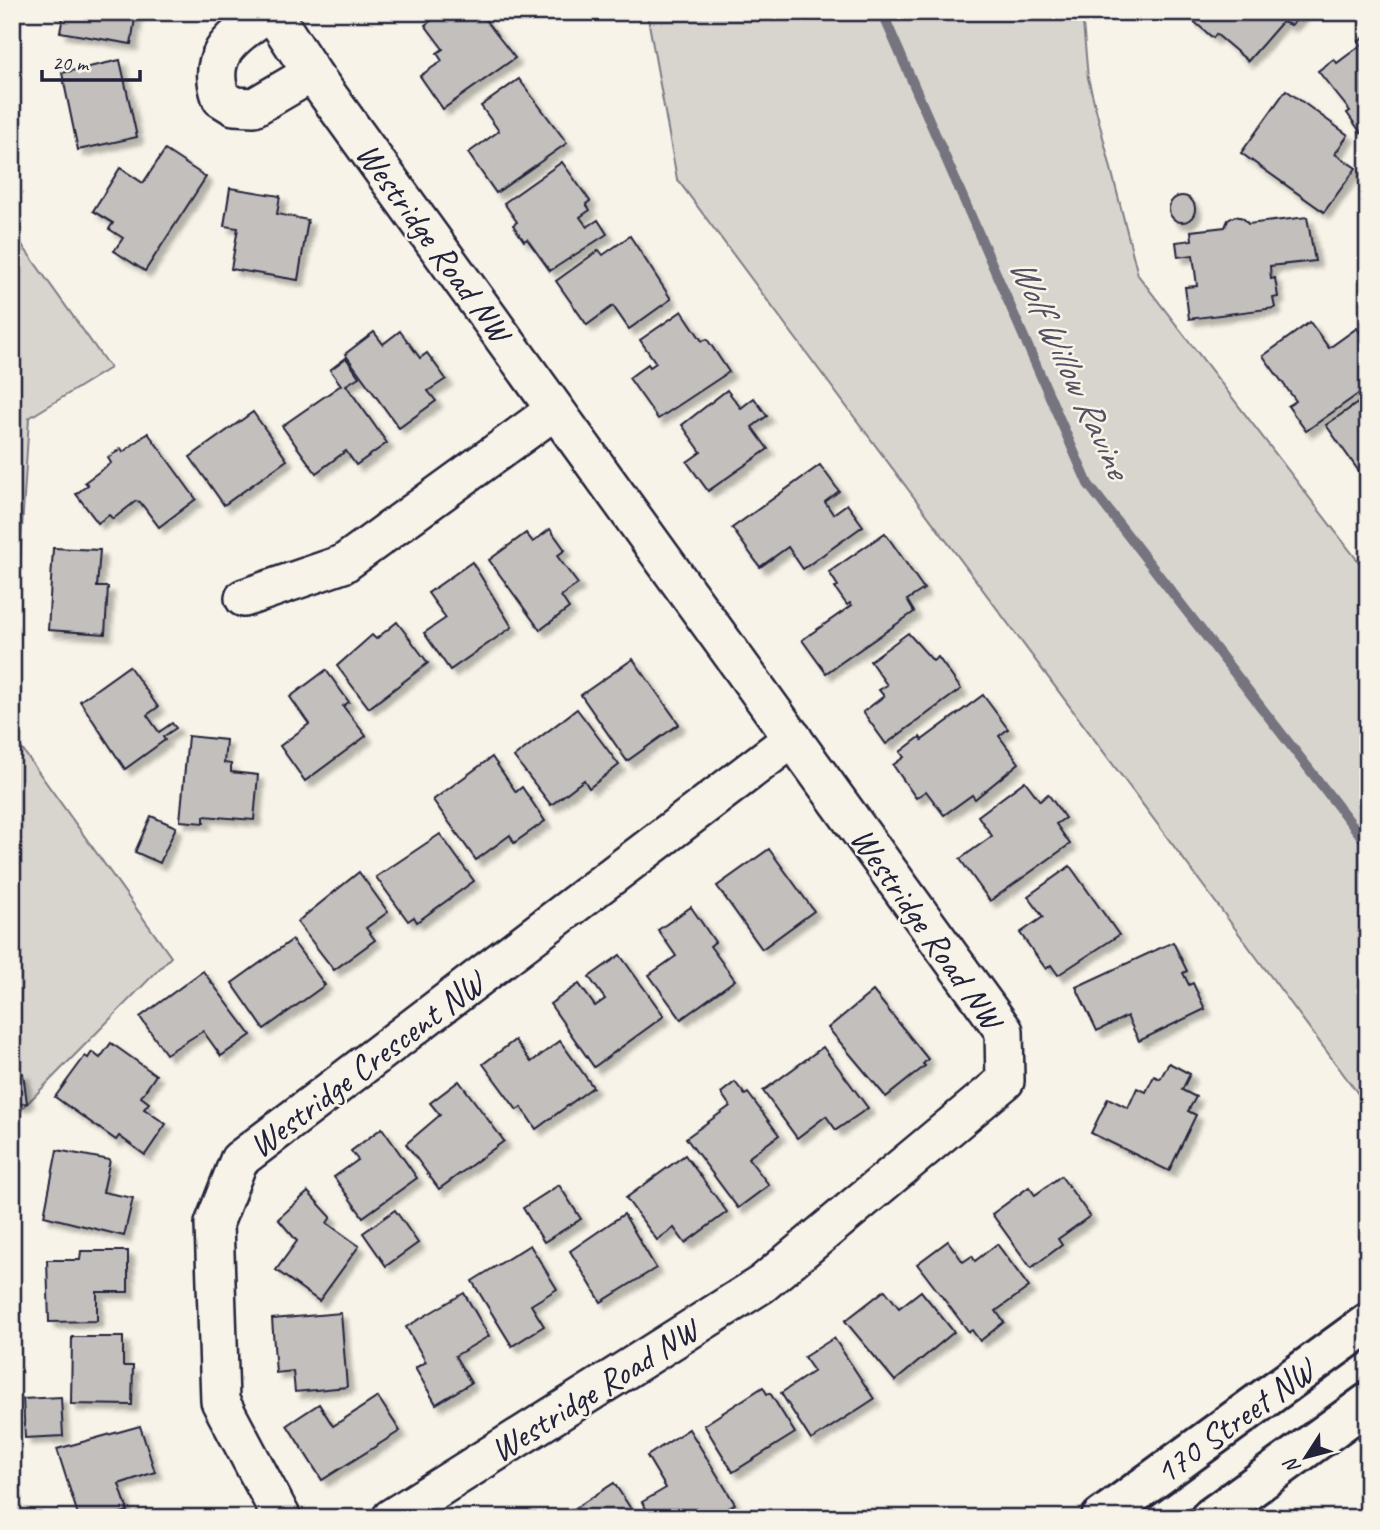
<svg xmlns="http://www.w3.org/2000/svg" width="1380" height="1530" viewBox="0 0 1380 1530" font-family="Caveat,sans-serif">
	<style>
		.green { fill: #d8d5cf; stroke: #7d7c85; stroke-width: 2 }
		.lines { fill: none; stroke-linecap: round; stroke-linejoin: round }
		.stream { stroke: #76747f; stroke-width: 10 }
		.building { fill: #c2bfbd; stroke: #22223b; stroke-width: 2; filter: url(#shadow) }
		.minor-casing { stroke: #22223b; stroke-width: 42 }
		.major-casing { stroke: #22223b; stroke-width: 44 }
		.minor { stroke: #f7f3e8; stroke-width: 37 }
		.major { stroke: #f7f3e8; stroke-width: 38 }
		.labels { text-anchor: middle; stroke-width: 5; stroke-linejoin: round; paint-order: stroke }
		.street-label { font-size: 35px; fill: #22223b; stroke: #f7f3e8 }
		.water-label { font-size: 37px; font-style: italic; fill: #535263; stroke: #f7f3e8 }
	</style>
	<defs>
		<filter id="shadow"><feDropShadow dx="6" dy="6" stdDeviation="2" flood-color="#0004"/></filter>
	</defs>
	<rect width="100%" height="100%" fill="#f7f3e8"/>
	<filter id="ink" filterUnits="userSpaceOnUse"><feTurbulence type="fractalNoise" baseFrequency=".0143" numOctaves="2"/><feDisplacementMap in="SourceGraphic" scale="14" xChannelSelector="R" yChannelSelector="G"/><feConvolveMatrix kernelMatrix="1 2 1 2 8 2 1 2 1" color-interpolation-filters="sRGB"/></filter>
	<g filter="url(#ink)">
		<g class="green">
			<path d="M644,12h438l6,66 50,197 230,299v533l-691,-928 -29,-161z"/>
			<path d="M12,162l5,76 93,130 -81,50 -17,268z"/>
			<path d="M12,735l159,222 -159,162z"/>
		</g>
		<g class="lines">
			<path class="stream" d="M882,12l206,472 280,361"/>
		</g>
		<g class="building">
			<path d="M64,12h72l-5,32 -71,-12z"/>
			<path d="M444,12h35l36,46 -72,51 -23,-33 22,-15 -5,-8 6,-4 -18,-24z"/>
			<path d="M1187,12h118l-14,13 -9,-3 -34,39 -32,-27 -3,4 -22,-19 2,-2z"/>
			<path d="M1368,35v94l-7,4 -14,-20 3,-2 -32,-40 16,-12 3,4 24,-18 -2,-4z"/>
			<path d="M120,60l17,77 -59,13 -16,-77z"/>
			<path d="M519,79l48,64 -71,50 -28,-40 31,-22 -18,-25z"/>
			<path d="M1286,90l62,45 -13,19 21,14 -32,44 -83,-59z"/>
			<path d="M165,150l41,27 -61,94 -31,-20 9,-13 -14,-9 4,-6 -20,-12 27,-43 23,15z"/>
			<path d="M562,162l28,39 -4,3 4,6 -10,7 7,10 11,-7 9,14 -57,37 -23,-32 -3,2 -11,-16 4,-3 -13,-19z"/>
			<path d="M230,188l50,8 -3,18 31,6 -10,60 -67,-11 7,-41 -14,-2z"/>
			<circle cx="1182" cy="209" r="13"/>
			<path d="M1235,216l8,2 5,6 59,-7 8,44 -45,5 1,13 4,-1 3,19 -5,1 2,10 -86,11 -4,-32 12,-1 -4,-31 -15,2 -2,-15 16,-2 -1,-9 34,-4 3,-7z"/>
			<path d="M630,236l41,63 -42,30 -16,-23 -26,19 -31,-44 43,-31 4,5z"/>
			<path d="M682,311l20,30 5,-2 22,33 -71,47 -29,-41 19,-14 2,3 6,-4 -16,-23z"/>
			<path d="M1310,322l19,26 28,-20 11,15v44l-62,44 -18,-25 8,-5 -33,-45z"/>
			<path d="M400,331l20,27 7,-5 19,26 -18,12 8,10 -37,27 -54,-74 29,-22 9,12z"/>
			<path d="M346,358l13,19 -13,8 41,58 -31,22 -10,-14 -30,22 -34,-47 59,-41 -11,-15z"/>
			<path d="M727,390l14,18 13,-10 13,18 -15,11 16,22 -60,42 -21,-29 14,-10 -19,-27z"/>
			<path d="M1368,396v88l-42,-59z"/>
			<path d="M253,412l34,48 -63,45 -34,-48z"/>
			<path d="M148,433l48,66 -37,28 -19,-25 -4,-1 -23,18 -4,-4 -11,8 -22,-29 12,-9 -3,-3 26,-19 -3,-5 13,-10 2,4z"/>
			<path d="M820,465l19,26 -14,11 8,12 14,-10 16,22 -60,43 -15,-22 -28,20 -28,-39z"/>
			<path d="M550,529l15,21 -8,6 21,28 -17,12 8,12 -29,22 -51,-70 37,-27 7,9z"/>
			<path d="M885,533l39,56 -17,11 7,12 -88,61 -24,-33 50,-35 -2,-2 -3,2 -12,-17 3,-2 -9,-14z"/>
			<path d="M53,548l47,2 -3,37h11l-3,47 -57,-4z"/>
			<path d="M472,562l40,65 -62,43 -26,-37 22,-15 -18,-25z"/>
			<path d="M397,622l31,41 -59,45 -32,-42 35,-31 4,4z"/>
			<path d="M908,633l25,28 5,-4 23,32 -75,55 -23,-32 21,-16 -5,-6 8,-5 -17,-24z"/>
			<path d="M633,659l46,65 -52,37 -46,-66z"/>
			<path d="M129,666l29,41 -11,8 12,17 13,-9 4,5 -13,9 2,3 -40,29 -45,-68z"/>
			<path d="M326,670l23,32 -6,4 23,30 -61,45 -25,-35 29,-22 -19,-27z"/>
			<path d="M983,695l25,34 -9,7 20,27 -44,36 -3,-4 -28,20 -18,-24 -10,7 -23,-33 11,-8 -4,-5 20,-15 2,3z"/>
			<path d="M577,709l42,56 -30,23 -5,-8 -33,25 -37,-48z"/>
			<path d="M188,736l38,4 -2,23 7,1v8l27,3 -4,45 -50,-4v7l-24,-2z"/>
			<path d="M492,757l24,35 6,-5 23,34 -31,22 -4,-8 -34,25 -43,-60z"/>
			<path d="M1025,781l15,20 8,-7 17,24 -9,6 14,20 -80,57 -30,-42 32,-23 -14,-20z"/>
			<path d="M151,816l25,11 -16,36 -25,-11z"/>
			<path d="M440,834l34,47 -57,41 -3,-5 -6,4 -32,-44z"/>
			<path d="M769,849l45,62 -52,38 -45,-63z"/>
			<path d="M1070,866l49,69 -61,40 -7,-10 -5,4 -26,-36 23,-16 -15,-21z"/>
			<path d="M359,872l29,40 -22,16 9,12 -41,30 -37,-48z"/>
			<path d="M691,907l24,35 -5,4 25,34 -54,39 -32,-44 27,-19 -18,-26z"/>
			<path d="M292,940l33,45 -61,44 -32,-46z"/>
			<path d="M1173,942l14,29 -4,2 6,12 4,-2 12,26 -66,32 -12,-25 -30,15 -21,-44z"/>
			<path d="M620,955l44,61 -70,51 -44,-63 29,-20 16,22 10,-7 -16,-22z"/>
			<path d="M203,971l48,64 -30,21 -18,-25 -37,23 -26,-37z"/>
			<path d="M873,991l55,68 -5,5 2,2 -39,31 -58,-69z"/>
			<path d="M515,1040l16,22 29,-21 33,46 -57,42 -15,-22 -4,3 -34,-46z"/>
			<path d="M111,1043l45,32 -15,22 8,6 -5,6 22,15 -21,31 -26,-19 -3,4 -61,-43 30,-41 3,2 4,-6 8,6z"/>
			<path d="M823,1047l45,61 -32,22 -10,-14 -29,22 -34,-47z"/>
			<path d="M1169,1063l21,11 -8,16 14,7 -8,14 8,4 -27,56 -78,-38 17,-35 20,10 9,-20 9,4 8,-16 6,3z"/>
			<path d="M23,1073l4,30 -15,2v-31z"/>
			<path d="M459,1081l45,60 -65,48 -33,-45 34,-29 -10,-12z"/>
			<path d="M735,1082l10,13 3,-2 31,42 -31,23 21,27 -31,23 -52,-70 44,-32 -9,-13z"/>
			<path d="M382,1128l35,50 -54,39 -29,-40 24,-17 -7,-9z"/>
			<path d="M57,1150l53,10 -7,32 30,6 -9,38 -80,-20z"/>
			<path d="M685,1155l42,57 -42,31 -11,-15 -17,12 -31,-42z"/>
			<path d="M1061,1176l29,40 -32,23 4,6 -31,23 -39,-54 37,-27 6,8z"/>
			<path d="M559,1185l22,34 -37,23 -21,-34z"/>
			<path d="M308,1192l23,25 -4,6 32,23 -40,55 -43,-31 21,-29 -19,-22z"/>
			<path d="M395,1210l23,33 -32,23 -23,-33z"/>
			<path d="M624,1214l32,54 -55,34 -31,-51z"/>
			<path d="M948,1241l15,21 9,-6 3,5 22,-17 32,43 -33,24 8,11 -24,19 -8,-11 -3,2 -52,-68z"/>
			<path d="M530,1245l27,44 -26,16 13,21 -32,20 -40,-65z"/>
			<path d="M81,1251h47v41h-31v29l-48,1 -2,-62h33z"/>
			<path d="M885,1290l14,18 22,-17 33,41 -59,49 -50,-60z"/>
			<path d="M464,1293l25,43 -34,20 16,27 -35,21 -21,-36 11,-6 -20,-35z"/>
			<path d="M341,1313l6,74 -52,5 -2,-21 -17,2 -4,-54z"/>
			<path d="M72,1337h51v29h10l-1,39 -61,-1z"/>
			<path d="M834,1338l40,61 -63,41 -30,-47 33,-22 -10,-14z"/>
			<path d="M763,1387l4,7 3,-1 25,40 -62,39 -29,-47z"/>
			<path d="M61,1397l2,39 -38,2 -2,-39z"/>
			<path d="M378,1397l22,34 -78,49 -35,-55 32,-21 14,22z"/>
			<path d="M140,1426l15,46 -36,12 9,27 -22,7h-27l-22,-69z"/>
			<path d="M689,1429l46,75 -22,14h-61l-10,-16 24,-14 -19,-32z"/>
			<path d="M614,1483l23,35h-77z"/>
		</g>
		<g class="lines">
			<defs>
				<g id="minor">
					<path d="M268,12c-33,25 -63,40 -47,86l13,8 20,1 58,-34"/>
					<path d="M272,12l40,61 692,958 1,50 -243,203 -371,234"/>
					<path d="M244,598l99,-34 212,-154"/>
					<path d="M282,1518l-62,-117 -6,-177 25,-64 554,-422"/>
				</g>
				<g id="major">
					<path d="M1101,1518l267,-195"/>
					<path d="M1210,1518l158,-115"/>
				</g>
			</defs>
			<use href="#minor" class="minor-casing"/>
			<use href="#major" class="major-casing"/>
			<use href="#minor" class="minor"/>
			<use href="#major" class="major"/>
		</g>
	</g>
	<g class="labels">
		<g class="street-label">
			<text transform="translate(434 242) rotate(54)" y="12">Westridge Road NW</text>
			<text transform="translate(927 928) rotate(55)" y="12">Westridge Road NW</text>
			<text transform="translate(366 1064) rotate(-37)" y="12">Westridge Crescent NW</text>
			<text transform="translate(594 1390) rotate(-32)" y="12">Westridge Road NW</text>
			<text transform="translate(1234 1421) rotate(-36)" y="12">170 Street NW</text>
		</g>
		<g class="water-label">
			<text transform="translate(1071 367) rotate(65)" y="13">Wolf Willow Ravine</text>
		</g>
	</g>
	<rect width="1380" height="1530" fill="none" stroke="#f7f3e8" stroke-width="42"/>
	<rect x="21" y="21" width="1338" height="1488" fill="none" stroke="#22223b" stroke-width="2.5" filter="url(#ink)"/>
	<g transform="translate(1306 1457) rotate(234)" stroke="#f7f3e8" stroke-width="5" paint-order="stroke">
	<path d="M0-5L12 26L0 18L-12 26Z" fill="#22223b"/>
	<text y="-10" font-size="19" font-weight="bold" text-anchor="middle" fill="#22223b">N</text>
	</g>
	<path d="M42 70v10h98v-10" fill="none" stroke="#22223b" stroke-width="3.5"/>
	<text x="52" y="70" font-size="21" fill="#22223b" stroke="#f7f3e8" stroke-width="5" paint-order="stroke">20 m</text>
</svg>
